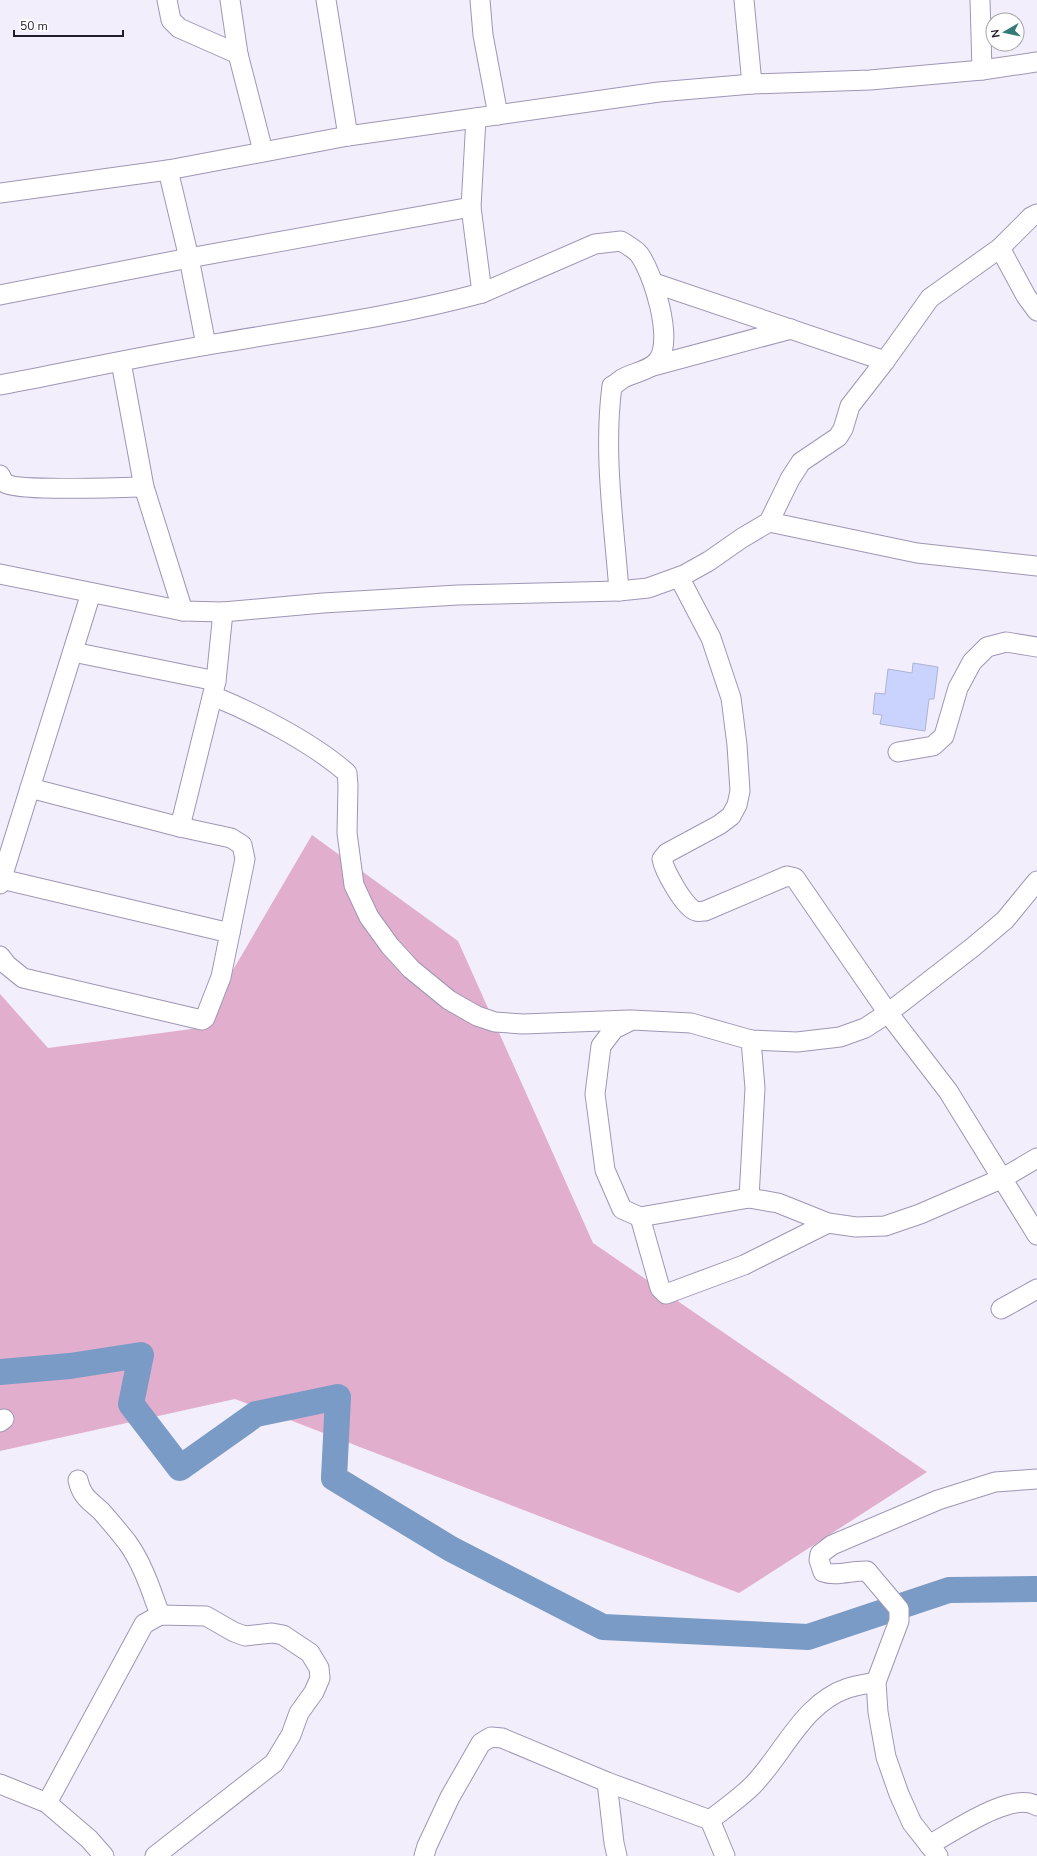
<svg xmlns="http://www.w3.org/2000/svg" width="1037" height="1856" viewBox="0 0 1037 1856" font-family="'Nunito Sans',sans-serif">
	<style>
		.forest { fill: #e2aecd }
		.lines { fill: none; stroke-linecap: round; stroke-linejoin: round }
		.river { stroke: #7a9bc6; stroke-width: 26 }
		.building { fill: #cad3fd; stroke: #adb4d3 }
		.minor-casing { stroke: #9f96b5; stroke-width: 21 }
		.minor { stroke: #fff; stroke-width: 19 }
	</style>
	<rect width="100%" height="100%" fill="#f2eefb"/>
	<path class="forest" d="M312,835l146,106 135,302 334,229 -188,121 -504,-194 -235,52v-457l48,54 151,-20z"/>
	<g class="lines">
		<path class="river" d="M0,1372l70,-6 71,-11 -10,49 49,64 76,-54 82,-17 -4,81 117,71 152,78 205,10 141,-47 88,-1"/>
	</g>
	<path class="building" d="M913,663l25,4 -4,32h-5l-4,32 -45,-7 2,-9 -9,-1 2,-21 10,1 3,-25 24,4z"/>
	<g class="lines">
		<defs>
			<g id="minor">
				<path d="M167,0l4,20 8,8 59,26"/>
				<path d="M230,0l8,54 25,97"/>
				<path d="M326,0l22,136"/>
				<path d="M480,0l3,35 15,80"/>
				<path d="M744,0l8,84"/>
				<path d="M980,0l2,70"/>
				<path d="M168,170l21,88 17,87"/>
				<path d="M0,193l168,-23 180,-34 311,-44 93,-8 118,-4 112,-10 55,-8"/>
				<path d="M1000,248l26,48 11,15"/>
				<path d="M654,283l231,78"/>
				<path d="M482,293l113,-49 26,-3c6,4 14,8 18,13 14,19 34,83 20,105 -8,12 -25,13 -37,20 -3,2 -6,5 -10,7 -9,68 2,137 7,205"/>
				<path d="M0,295l189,-37 282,-51"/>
				<path d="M121,362l23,125 39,124"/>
				<path d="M653,366l138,-37"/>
				<path d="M0,385c73,-14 147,-30 220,-42 88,-15 177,-27 262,-50l-11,-86 5,-89"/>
				<path d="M0,475c1,2 3,6 5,8 12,9 118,4 139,4"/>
				<path d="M769,522l148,31 120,13"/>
				<path d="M0,574l183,37 40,1 100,-9 135,-8 161,-4 29,-3 36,-13 25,-14 33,-23 27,-16 21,-43 11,-17 37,-25 5,-8 7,-23 35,-45 45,-63 70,-50 31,-31 6,-3"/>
				<path d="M679,577l32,61 20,60 6,47 3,46 -3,14 -6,11 -12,9 -52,28 -5,6c2,11 23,50 34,52 3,1 7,0 9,0l82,-35 8,2 93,135 85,-66 32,-27 32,-39"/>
				<path d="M73,652l143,29"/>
				<path d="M213,696c42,17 100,47 134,77l1,12 -1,48 7,52 15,32 21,29 21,23 38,31 28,16 18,6 28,2 106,-4"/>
				<path d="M898,752l35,-6 11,-10 14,-48 14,-26 15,-15 19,-5 31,5"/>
				<path d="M180,827l36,-146 7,-69"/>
				<path d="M1,879l229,54"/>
				<path d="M0,884l91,-291"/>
				<path d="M0,956l7,9 16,13 179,42 3,-2 16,-41 24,-118 -3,-14 -11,-7 -51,-11 -150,-39"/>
				<path d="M1037,1158l-34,20 -83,36 -35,12 -29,1 -28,-4 -50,-20 -29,-5 -109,19 -18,-8 -17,-39 -10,-76 6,-48 13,-17 18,-9 59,3 60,17 46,2 43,-5 25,-9 23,-15 60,78 89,144"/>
				<path d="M749,1198l6,-110 -4,-48"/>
				<path d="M640,1217l20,71 6,6 78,-29 84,-42"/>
				<path d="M1001,1309l36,-20"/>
				<path d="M0,1422l4,-3"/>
				<path d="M78,1480c4,17 11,20 23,31 9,10 18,21 26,31 16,22 24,48 33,73"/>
				<path d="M607,1782l7,61 3,13"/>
				<path d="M0,1784l47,19 42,36 15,17"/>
				<path d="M47,1803l97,-179 16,-9 46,1 28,16 11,4 27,-3 11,2 27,18 9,15 1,10 -6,14 -15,21 -8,22 -17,28 -119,93"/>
				<path d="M929,1845c24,-13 83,-55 108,-39"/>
				<path d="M424,1856l3,-10 23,-49 31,-54 10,-6 11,1 105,44 103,38"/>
				<path d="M725,1856l-15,-36c14,-11 30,-22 43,-35 31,-32 50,-82 95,-97 9,-3 19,-4 28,-6"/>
				<path d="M938,1856l-26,-33 -13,-29 -13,-37 -8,-45 -2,-30 23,-61v-12l-32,-38c-14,-1 -31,6 -44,1l-4,-12 1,-6 12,-9 106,-45 57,-18 42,-3"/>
			</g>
		</defs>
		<use href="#minor" class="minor-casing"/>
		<use href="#minor" class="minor"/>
	</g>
	<g transform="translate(1005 32) rotate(261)"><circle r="19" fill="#ffffff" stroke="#a6a5a9"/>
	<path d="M0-3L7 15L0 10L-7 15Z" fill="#337b76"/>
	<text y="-6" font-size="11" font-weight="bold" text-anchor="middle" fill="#211d29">N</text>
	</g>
	<path d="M14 30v6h109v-6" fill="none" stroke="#211d29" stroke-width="2"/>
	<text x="20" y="30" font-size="12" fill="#211d29" stroke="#ffffff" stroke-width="3" paint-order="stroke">50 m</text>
</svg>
